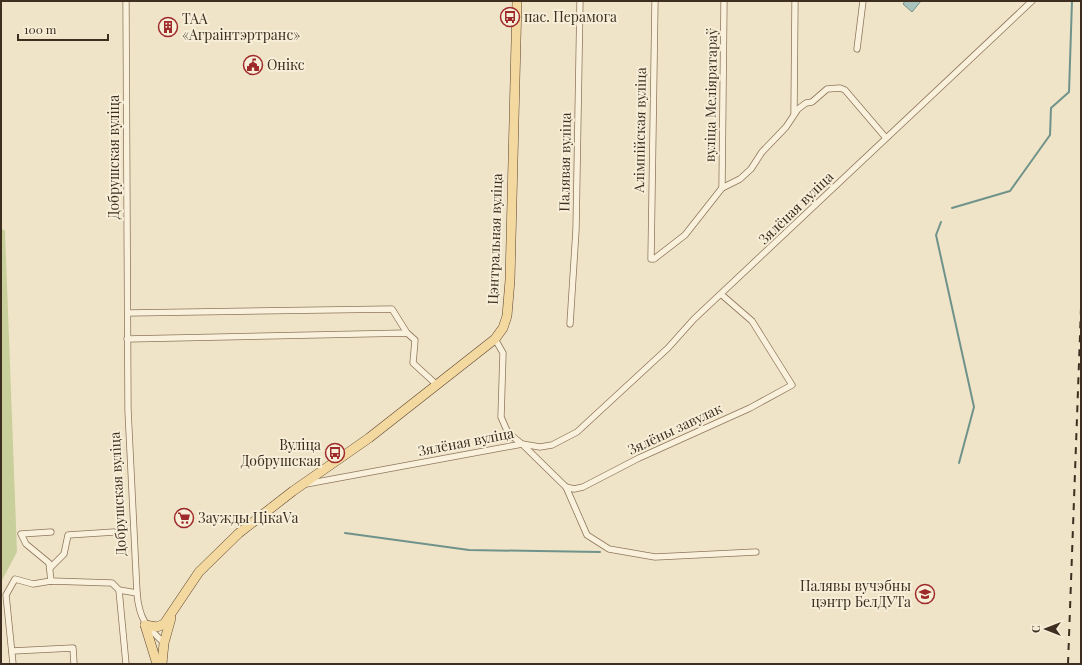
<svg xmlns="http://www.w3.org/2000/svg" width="1082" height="665" viewBox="0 0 1082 665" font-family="'Playfair Display',serif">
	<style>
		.green { fill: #c9cf9b }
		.water { fill: #a9c4bc; stroke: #6f938a }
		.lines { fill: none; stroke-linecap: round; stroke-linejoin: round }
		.stream { stroke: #6f938a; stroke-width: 2 }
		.minor-casing { stroke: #8d765c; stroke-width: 7 }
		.primary-casing { stroke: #5b4430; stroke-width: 10 }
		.minor { stroke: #faf1dc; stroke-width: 5.5 }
		.primary { stroke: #f3d9a0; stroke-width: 9 }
		.rail { stroke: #3d2e20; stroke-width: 2; stroke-dasharray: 7 7; stroke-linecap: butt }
		.labels { text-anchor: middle; stroke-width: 4; stroke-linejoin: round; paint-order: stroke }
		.poi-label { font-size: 14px; fill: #3d2e20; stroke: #f7eed8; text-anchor: start }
		.street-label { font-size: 14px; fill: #3d2e20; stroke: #f7eed8 }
	</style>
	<rect width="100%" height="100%" fill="#f0e4c8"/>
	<path class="green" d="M1,228l4,3 12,321 -16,30z"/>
	<path class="water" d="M905,1h16l-9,11 -9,-8z"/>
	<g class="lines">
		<g class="stream">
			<path d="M952,208l58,-17 40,-56 1,-27 18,-16 3,-91"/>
			<path d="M941,222l-5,13 38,172 -15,56"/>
			<path d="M345,533l124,17 131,2"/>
		</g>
		<defs>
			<g id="minor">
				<path d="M126,1l2,409 9,183c2,26 9,33 27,50"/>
				<path d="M655,1l-4,258h3l31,-24 37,-47 18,-9 11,-10 11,-17 24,-25 12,-18 8,-6 6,-1 15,-13 13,-1 5,2 41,48"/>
				<path d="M857,49l6,-48"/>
				<path d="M794,113l1,-112"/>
				<path d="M722,188l2,-187"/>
				<path d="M128,313l264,-4 15,24"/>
				<path d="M570,324l6,-94 4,-229"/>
				<path d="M127,339l280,-6 8,7 -2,23 24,22"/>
				<path d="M495,339l8,14 -2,64 7,16 14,11 44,43 8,2 9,-2 56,-29 111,-50 42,-23 -40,-64 -30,-26"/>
				<path d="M306,484l216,-40 18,3 12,-2 25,-13 91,-84 26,-29 338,-318"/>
				<path d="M566,487l21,48 22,14 46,8 101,-5"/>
				<path d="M50,568l14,-14 4,-19 46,-3"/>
				<path d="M51,581l-2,-18 -23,-19 -5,-10 30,-2"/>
				<path d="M119,590l7,74"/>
				<path d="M12,651l61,-3 1,16"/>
				<path d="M13,664l-7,-69 9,-16 18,5 18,-3 61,2 7,7 18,3"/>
			</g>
			<g id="primary">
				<path d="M145,625l12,2 7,-3 35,-52 40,-39 54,-42 76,-53 126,-99 8,-11 4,-12 3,-36 7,-279"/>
				<path d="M145,625l12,39"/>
				<path d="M162,664l2,-21 7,-25"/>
			</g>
		</defs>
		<use href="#minor" class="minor-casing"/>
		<use href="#primary" class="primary-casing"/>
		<use href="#minor" class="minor"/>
		<use href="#primary" class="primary"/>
		<path class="rail" d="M1068,664l13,-356"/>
	</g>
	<defs>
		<symbol id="bus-ring" viewBox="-11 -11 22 22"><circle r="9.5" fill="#f7eed8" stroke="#9e2a2b" stroke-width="1.5"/><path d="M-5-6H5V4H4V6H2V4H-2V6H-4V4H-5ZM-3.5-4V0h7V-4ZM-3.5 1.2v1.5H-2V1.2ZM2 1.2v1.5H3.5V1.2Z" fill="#9e2a2b"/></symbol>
		<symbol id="building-ring" viewBox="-11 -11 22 22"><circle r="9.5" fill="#f7eed8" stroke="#9e2a2b" stroke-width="1.5"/><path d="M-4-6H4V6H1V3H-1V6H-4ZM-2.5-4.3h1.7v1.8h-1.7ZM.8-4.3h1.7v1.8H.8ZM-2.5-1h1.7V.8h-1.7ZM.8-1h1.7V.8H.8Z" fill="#9e2a2b"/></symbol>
		<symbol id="civic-ring" viewBox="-11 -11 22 22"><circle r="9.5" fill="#f7eed8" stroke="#9e2a2b" stroke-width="1.5"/><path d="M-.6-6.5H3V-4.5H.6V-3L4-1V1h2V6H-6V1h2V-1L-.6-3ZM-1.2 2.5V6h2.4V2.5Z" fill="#9e2a2b"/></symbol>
		<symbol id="supermarket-ring" viewBox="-11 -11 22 22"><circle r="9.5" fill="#f7eed8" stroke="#9e2a2b" stroke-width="1.5"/><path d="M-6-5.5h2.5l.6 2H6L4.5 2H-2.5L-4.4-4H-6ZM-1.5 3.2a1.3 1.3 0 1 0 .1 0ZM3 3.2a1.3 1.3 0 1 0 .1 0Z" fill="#9e2a2b"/></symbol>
		<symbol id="university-ring" viewBox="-11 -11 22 22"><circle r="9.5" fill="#f7eed8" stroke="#9e2a2b" stroke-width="1.5"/><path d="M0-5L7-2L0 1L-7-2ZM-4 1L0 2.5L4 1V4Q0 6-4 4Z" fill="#9e2a2b"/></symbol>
	</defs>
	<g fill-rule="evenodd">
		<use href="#bus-ring" x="499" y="6" width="22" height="22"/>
		<use href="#building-ring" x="157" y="16" width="22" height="22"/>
		<use href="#civic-ring" x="242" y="54" width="22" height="22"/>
		<use href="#bus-ring" x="324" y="442" width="22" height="22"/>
		<use href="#supermarket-ring" x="173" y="507" width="22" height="22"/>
		<use href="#university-ring" x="914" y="583" width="22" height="22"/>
	</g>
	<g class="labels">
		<g class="poi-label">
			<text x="524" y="22">пас. Перамога</text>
			<text x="182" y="24">ТАА<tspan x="182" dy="16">«Аграінтэртранс»</tspan></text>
			<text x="267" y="70">Онікс</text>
			<text x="321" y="450" text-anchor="end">Вуліца<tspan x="321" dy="16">Добрушская</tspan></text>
			<text x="198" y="523">Заужды ЦікаVа</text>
			<text x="911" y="591" text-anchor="end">Палявы вучэбны<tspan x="911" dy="16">цэнтр БелДУТа</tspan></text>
		</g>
		<g class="street-label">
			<text transform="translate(711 95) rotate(-89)" y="5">вуліца Меліяратараў</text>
			<text transform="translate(640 130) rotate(-89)" y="5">Алімпійская вуліца</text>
			<text transform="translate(114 157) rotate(-90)" y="5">Добрушская вуліца</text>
			<text transform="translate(565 162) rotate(-89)" y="5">Палявая вуліца</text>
			<text transform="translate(796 208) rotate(-44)" y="5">Зялёная вуліца</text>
			<text transform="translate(495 239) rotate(-88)" y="5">Цэнтральная вуліца</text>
			<text transform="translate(675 429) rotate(-25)" y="5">Зялёны завулак</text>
			<text transform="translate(466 442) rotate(-11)" y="5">Зялёная вуліца</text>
			<text transform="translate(118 494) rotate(-93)" y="5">Добрушская вуліца</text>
		</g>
	</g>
	<rect width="1082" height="665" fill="none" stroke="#3d2e20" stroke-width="4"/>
	<g transform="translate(1046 629) rotate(270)" stroke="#f7eed8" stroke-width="3" paint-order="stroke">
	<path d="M0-3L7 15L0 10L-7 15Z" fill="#3d2e20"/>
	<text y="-6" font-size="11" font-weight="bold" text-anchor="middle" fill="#3d2e20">С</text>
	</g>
	<path d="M18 34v6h90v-6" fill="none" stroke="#3d2e20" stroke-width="2"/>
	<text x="24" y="34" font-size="12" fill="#3d2e20" stroke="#f7eed8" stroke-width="3" paint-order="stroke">100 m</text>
</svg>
